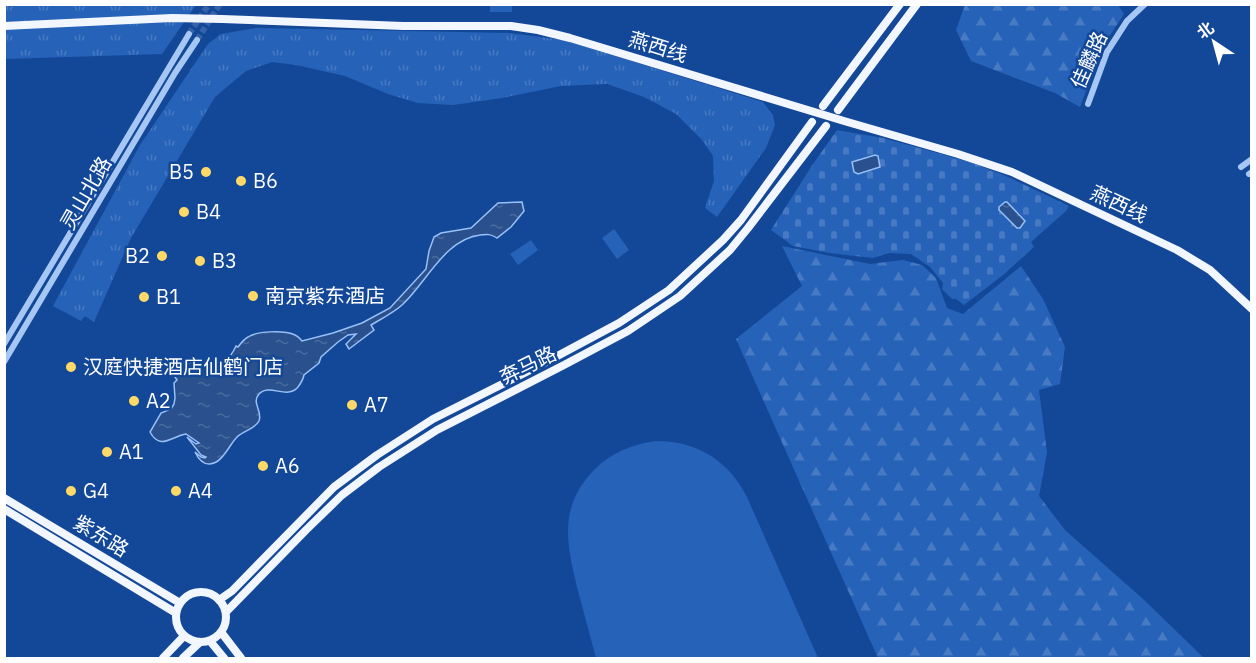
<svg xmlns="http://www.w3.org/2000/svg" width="1256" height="663" viewBox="0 0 1256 663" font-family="'IBM Plex Sans','Noto Sans SC',sans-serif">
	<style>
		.grass { fill: url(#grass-tufts) }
		.forest { fill: url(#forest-firs) }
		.cemetery { fill: url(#cemetery-stones) }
		.pitch { fill: #2662b7 }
		.water { fill: url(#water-ripples); stroke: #98c0f6; stroke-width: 1.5 }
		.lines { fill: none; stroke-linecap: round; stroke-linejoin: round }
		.minor-tunnel { stroke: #3663a8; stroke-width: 6; stroke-dasharray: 6 3; stroke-linecap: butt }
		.minor { stroke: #a6c6f3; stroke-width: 6 }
		.major { stroke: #f2f6ff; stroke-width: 8 }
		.poi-dot { fill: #ffd968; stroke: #134899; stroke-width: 2 }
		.labels { text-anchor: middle; stroke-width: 5; stroke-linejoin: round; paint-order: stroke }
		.street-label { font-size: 20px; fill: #fff; stroke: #134899 }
		.poi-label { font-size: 20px; fill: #fff; stroke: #134899; text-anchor: start }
	</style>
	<defs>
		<pattern id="grass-tufts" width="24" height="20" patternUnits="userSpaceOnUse" patternTransform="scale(1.5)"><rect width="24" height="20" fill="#2662b7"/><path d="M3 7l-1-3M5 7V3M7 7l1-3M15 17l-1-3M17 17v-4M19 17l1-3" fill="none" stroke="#477ac2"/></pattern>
		<pattern id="forest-firs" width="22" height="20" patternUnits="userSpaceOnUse" patternTransform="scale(1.5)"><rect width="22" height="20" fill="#2662b7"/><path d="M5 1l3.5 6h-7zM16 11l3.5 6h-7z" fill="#477ac2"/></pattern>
		<pattern id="cemetery-stones" width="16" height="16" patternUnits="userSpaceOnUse" patternTransform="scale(1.5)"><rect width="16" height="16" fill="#2662b7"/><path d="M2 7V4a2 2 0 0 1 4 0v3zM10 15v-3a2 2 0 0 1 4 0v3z" fill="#477ac2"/></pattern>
		<pattern id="water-ripples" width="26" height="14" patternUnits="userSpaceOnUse" patternTransform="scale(1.5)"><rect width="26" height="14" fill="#2a518d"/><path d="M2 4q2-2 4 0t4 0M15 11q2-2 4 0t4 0" fill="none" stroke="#4a6b9e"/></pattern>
	</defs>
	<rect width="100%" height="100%" fill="#134899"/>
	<g class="grass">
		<path d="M4,5h192l-34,49 -157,5z"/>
		<path d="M256,28l253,5 55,7 199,62 10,13 2,10 -9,23 -49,69 -12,-9 9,-27 -1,-25 -11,-16 -26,-26 -32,-17 -37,-13 -46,2 -59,12 -49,7 -35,-2 -30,-9 -43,-18 -49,-11 -24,-3 -26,9 -31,26 -84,141 -37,84 -9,-6 -4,5 -28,-15 87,-161 68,-101 13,-10z"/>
	</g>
	<g class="forest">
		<path d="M965,5h153l6,9 -21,32 -23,61 -25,-14 -84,-32 -15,-31z"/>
		<path d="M782,246l88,18 33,-4 19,5 14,13 11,30 16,6 58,-48 22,33 22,48 -5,37 -21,6 8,63 -8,43 26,34 78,69 61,59h-326l-142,-319 66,-53z"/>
	</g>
	<path class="cemetery" d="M837,130l46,8 87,24 34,13 65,31 -3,5 -35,31 3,5 -31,28 -39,30 -8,-6h-4l-10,-10 1,-6 -13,-16 -19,-13 -22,-1 -16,5 -44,-5 -36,-7 -22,-16 40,-63z"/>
	<g class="pitch">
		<rect x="490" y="5" width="22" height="7"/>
		<path d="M614,229l15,21 -12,9 -15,-21z"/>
		<path d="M531,240l7,10 -20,15 -8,-11z"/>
		<path d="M657,441c40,0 72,20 90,56l71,161h-222c-6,-22 -12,-45 -18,-67 -11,-45 -21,-84 17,-122 17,-17 38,-25 62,-28z"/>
	</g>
	<g class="water">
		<path d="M875,155l3,1 2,11 -22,7 -4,-2 -2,-10z"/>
		<path d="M522,202l2,9 -13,16 -14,11c-6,-4 -10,-4 -17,-3 -35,4 -54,48 -78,70 -9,8 -21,14 -31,20l3,5 -25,19 -3,-5 10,-10 -8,1 -10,7 -17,15 -2,6 -15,12c-1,5 -3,8 -6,12 -11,13 -28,-4 -39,7 -8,9 4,17 0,27 -4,8 -16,10 -22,16 -5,5 -7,10 -11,15 -10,15 -23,17 -31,0l6,5 4,1 1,-1 -5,-2 -14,-18 9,7 3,-1 -13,-9c-14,2 -26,17 -36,-2l11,-19 10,-4 3,-5 1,-6 -1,-15 3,-3 -2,-3 7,-12c13,-5 12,0 23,2 15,2 25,-8 31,-21l2,1c3,-4 6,-8 10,-10 9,-6 36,-7 47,-2 4,2 4,3 7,6l31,-8 29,-10 28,-15 36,-39 3,-18 5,-14 7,-4 30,-5 27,-25z"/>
		<path d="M1005,202h2l18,19 -5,7h-3l-18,-18v-3z"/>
	</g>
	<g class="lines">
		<g class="minor-tunnel">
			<path d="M189,34l20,-30"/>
			<path d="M197,40l23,-36"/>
		</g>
		<g class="minor">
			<path d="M1088,104l19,-52 20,-31 18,-17"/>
			<path d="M1241,167l11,-8"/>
			<path d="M1249,174l3,-2"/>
			<path d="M4,344l185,-310"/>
			<path d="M4,362l171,-289 22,-33"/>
		</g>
		<g class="major">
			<path d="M4,26l168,-8 50,1 181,7h108l27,4 32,8 274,83 114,33 54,18 165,78 33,20 42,39"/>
			<path d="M823,106l77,-102"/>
			<path d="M838,110l79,-106"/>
			<path d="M4,498l176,105"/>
			<path d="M4,509l172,104"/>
			<circle cx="201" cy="617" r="25"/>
			<path d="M219,600l13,-9 102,-104 43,-32 56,-36 115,-58 71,-38 50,-33 54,-50 18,-20 71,-98"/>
			<path d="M226,612l80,-82 36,-35 37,-28 58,-37 127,-65 64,-34 52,-35 50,-46 18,-22 78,-102"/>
			<path d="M221,632l20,26"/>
			<path d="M210,641l14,17"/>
			<path d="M163,658l21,-22"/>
			<path d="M183,658l17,-16"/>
		</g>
	</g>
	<g class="poi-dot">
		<circle cx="206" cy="172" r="6"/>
		<circle cx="241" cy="181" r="6"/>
		<circle cx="184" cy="212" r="6"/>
		<circle cx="162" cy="256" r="6"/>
		<circle cx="200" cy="261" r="6"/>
		<circle cx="253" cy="296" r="6"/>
		<circle cx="144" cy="297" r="6"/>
		<circle cx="71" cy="367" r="6"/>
		<circle cx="134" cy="401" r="6"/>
		<circle cx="352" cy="405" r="6"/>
		<circle cx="107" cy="452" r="6"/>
		<circle cx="263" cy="466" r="6"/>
		<circle cx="71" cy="491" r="6"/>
		<circle cx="176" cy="491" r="6"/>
	</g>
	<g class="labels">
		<g class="street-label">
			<text transform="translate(658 47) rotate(17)" y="7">燕西线</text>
			<text transform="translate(1089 60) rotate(-66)" y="7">佳麟路</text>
			<text transform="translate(86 193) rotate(-60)" y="7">灵山北路</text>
			<text transform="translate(1119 204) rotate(25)" y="7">燕西线</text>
			<text transform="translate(528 365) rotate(-26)" y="7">奔马路</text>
			<text transform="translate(101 536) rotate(31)" y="7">紫东路</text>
		</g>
		<g class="poi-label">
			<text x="194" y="179" text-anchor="end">B5</text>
			<text x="253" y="188">B6</text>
			<text x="196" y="219">B4</text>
			<text x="150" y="263" text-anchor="end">B2</text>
			<text x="212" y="268">B3</text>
			<text x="265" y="303">南京紫东酒店</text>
			<text x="156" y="304">B1</text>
			<text x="83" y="374">汉庭快捷酒店仙鹤门店</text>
			<text x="146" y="408">A2</text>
			<text x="364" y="412">A7</text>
			<text x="119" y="459">A1</text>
			<text x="275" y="473">A6</text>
			<text x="83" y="498">G4</text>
			<text x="188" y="498">A4</text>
		</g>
	</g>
	<rect width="1256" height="663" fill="none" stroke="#ffffff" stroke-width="12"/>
	<g transform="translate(1214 42) rotate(324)" stroke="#134899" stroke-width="4.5" paint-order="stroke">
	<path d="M0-4.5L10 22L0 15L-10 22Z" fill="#ffffff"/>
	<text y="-9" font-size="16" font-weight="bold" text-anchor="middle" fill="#ffffff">北</text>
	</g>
</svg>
